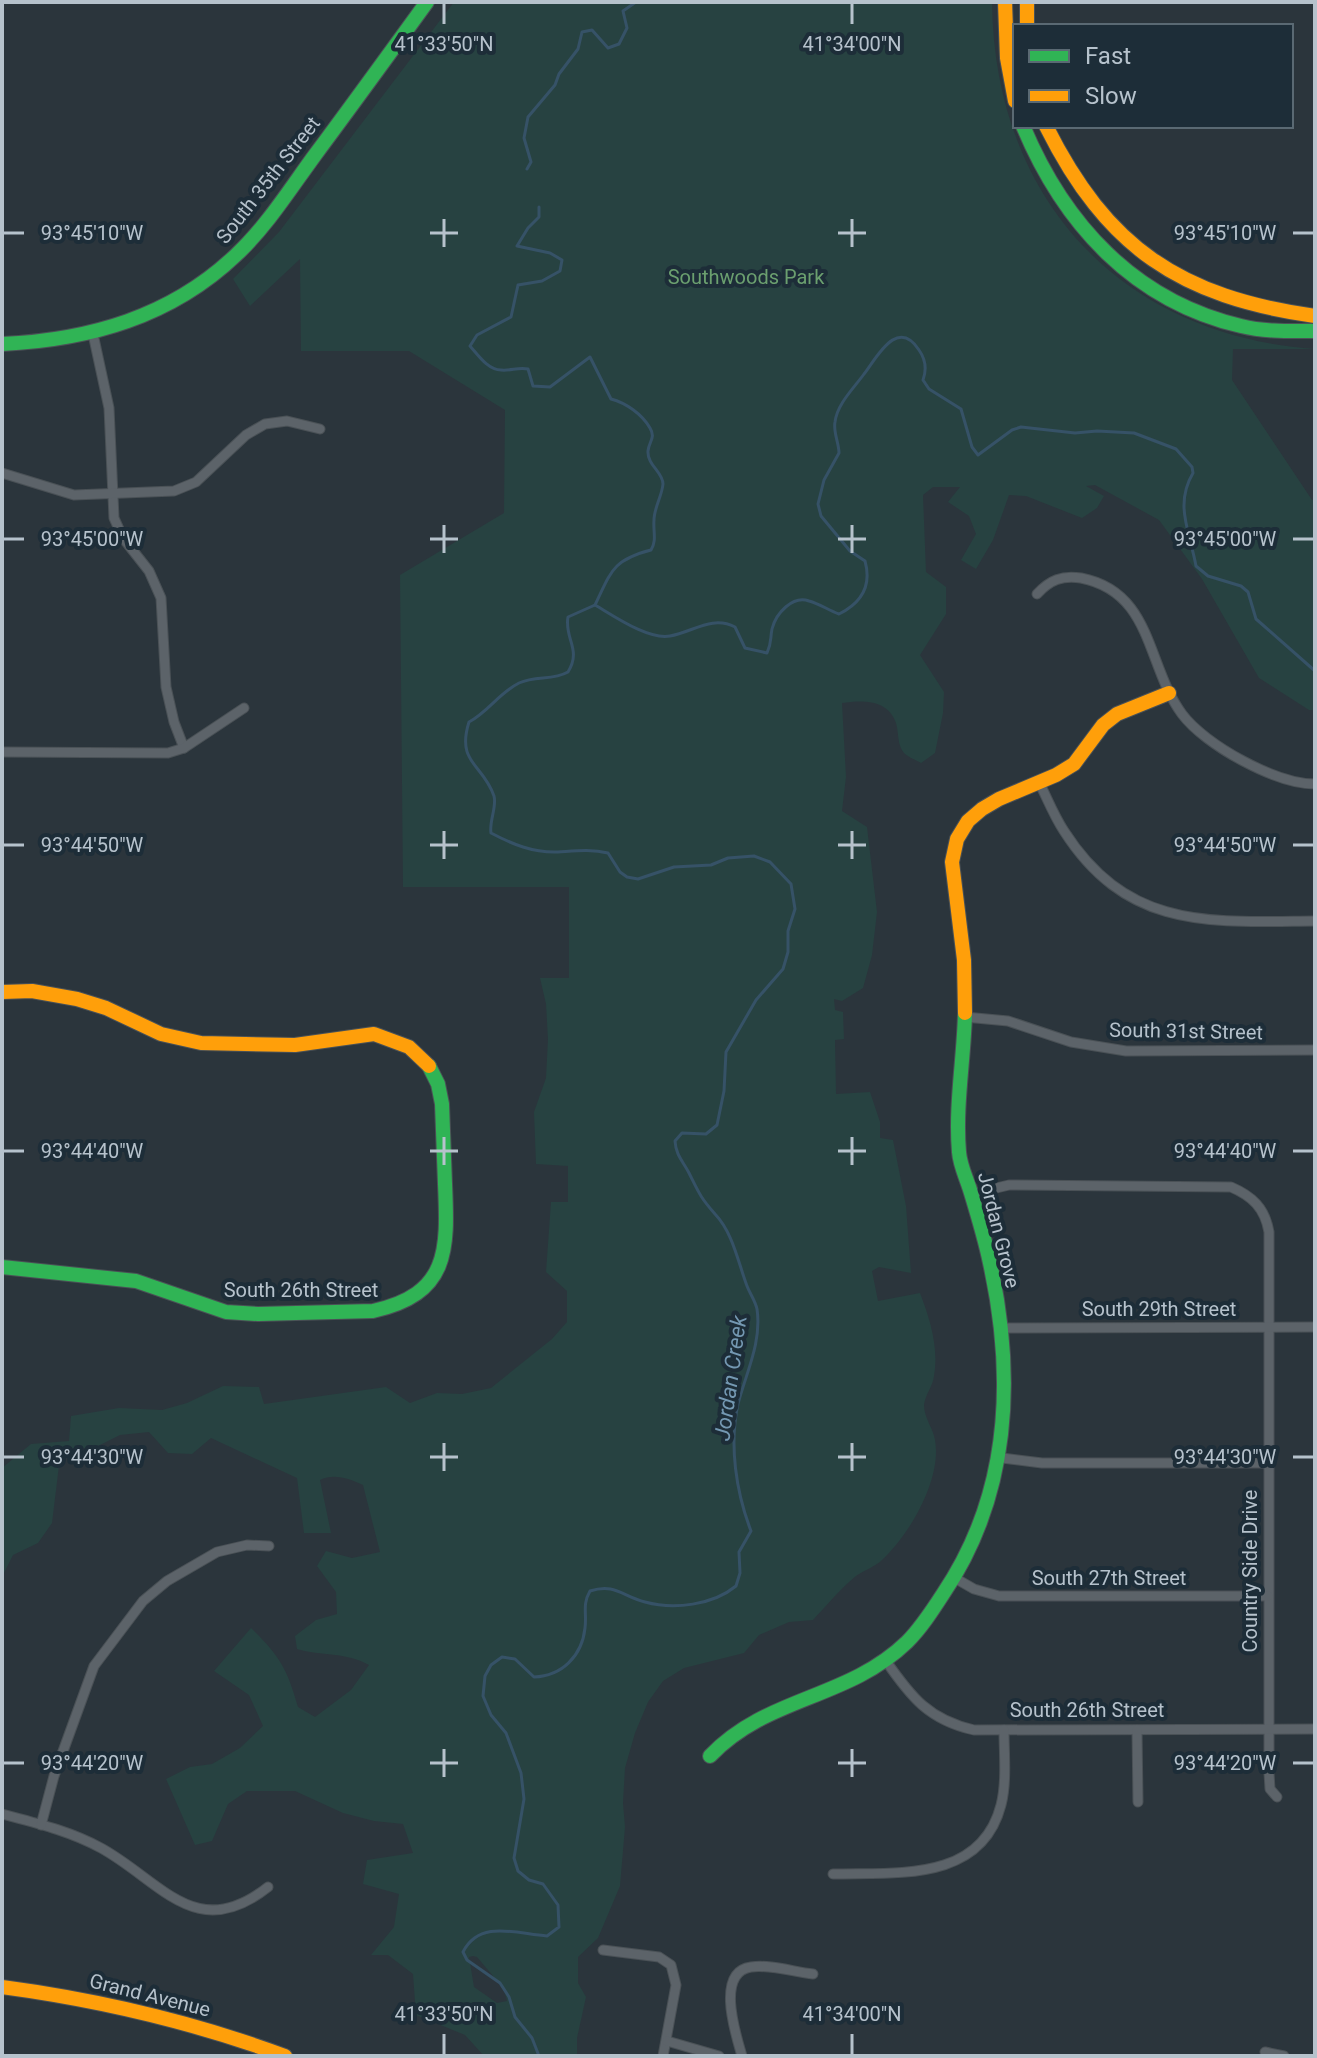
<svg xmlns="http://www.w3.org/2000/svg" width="1317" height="2058" viewBox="0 0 1317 2058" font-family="Roboto,sans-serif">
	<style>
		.green { fill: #274241; fill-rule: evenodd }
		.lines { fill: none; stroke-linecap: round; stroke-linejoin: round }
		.stream { stroke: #365267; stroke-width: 3 }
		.street-casing { stroke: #4a5156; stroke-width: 11 }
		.fast-casing { stroke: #4a5156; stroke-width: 16 }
		.slow-casing { stroke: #4a5156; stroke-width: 16 }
		.street { stroke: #5c6369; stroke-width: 9 }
		.fast { stroke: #30b455; stroke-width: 14 }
		.slow { stroke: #ff9f0a; stroke-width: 14 }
		.ticks { fill: none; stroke: #b6c2cc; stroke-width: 3 }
		.labels { text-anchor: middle; stroke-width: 8; stroke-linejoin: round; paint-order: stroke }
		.street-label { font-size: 20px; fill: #b6c2cc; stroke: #1d2d38 }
		.park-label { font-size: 20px; fill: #6b9f6f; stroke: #1d2d38 }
		.water-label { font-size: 22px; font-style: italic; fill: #7498b2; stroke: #1d2d38 }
		.ticks-label { font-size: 20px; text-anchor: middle; fill: #b6c2cc; stroke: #1d2d38; stroke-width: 8; stroke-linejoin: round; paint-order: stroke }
	</style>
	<rect width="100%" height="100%" fill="#2b353c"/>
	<path class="green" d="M454,2h538c2,195 127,333 323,347h-82l-1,31 80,120h3v210h-6l-50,-32 -57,-99 -43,-59 -64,-35 -9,1 18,10 -7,12 -15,10 -56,-22 -17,-1 -16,45 -17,29 -15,-9 15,-26 -7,-18 -21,-14 12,-15h-27l-10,8 3,77 20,15v27l-26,41 24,37 -1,21 -8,40 -14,10c-5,-3 -13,-6 -17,-10 -7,-8 -5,-20 -8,-30 -8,-24 -34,-23 -54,-20l4,74 -4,34 25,16 10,85 -5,43 -9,33 -21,13 -8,-2 1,11 8,2 1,27 -9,1 1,54 34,-2 10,30v16l13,2 13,66 5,67 -32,-6 -7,4 6,30 42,-8c10,26 19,55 14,83 -1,10 -9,19 -10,29 0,13 9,23 11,35 7,39 -25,94 -53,120 -7,7 -18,10 -26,16 -16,13 -29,29 -43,44l-24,2 -30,13 -15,18 -60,15 -21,13 -15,21 -13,31 -10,35 -2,35 2,24 -5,59 -22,52 -20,19v26l8,14 -9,41v18h-93l-19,-21 -49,-20 -3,-41 -25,-19h-17l23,-28 5,-33 -36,-10 4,-24 46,-7 -10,-29 -29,-3 -31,-8 -48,-22h-48l-19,13 -16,37 -17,4 -29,-66 24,-12 22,-3 28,-16 23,-22 -14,-31 -35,-24 37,-43c28,27 36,40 47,79l17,10 36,-27 18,-25c-23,-13 -48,-9 -72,-16l-2,-13 21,-16 21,-6 -1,-22 -19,-26 9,-15 26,7 28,-6 -17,-67c-13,-6 -29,-12 -43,-5l11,53h-27l-7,-55 -86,-40 -19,16 -24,-1 -19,-21 -29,3 -26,13 -33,1 -9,74 -14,20 -25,12 -11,22v-109l29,-24 38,-3 2,-25 48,-8 43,2 25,-7 36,-17 36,1 5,17 122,-17 24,16 27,-10 25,1 29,-6 61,-49 15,-17v-31l-21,-19 5,-70h17v-36l-32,-2 -2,-52 12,-34 2,-39 -2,-35 -6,-26h29v-91h-166l-3,-312 104,-62 1,-103 -96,-59h-108l-1,-92 -50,47 -17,-27 46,-47zM473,1956l4,1 27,32 3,12 -10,2 -23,-16 -5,-30z"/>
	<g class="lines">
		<g class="stream">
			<path d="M527,169l4,-7 -7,-24 4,-21 27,-32 4,-11 19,-25 4,-17 10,-2 16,18 11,-4 8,-16 -4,-17 13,-9"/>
			<path d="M539,207v10l-11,11 -11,18 33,7 12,7 -2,11 -18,10 -24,4 -7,32 -34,18 -7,11c8,9 18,24 31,24 10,1 17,-3 27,-1l5,17 17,1 40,-30 21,42c15,4 31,15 39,29 6,10 -1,13 -2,23 -1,14 15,21 15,33 -1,12 -9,24 -9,36 -1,12 3,20 -3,30 -39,10 -40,22 -56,55"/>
			<path d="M595,605c19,11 53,35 75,31 23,-4 42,-21 65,-9l10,21 22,5c5,-11 3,-14 5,-24 4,-16 21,-34 37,-28 11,3 19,9 30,13 22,-11 33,-28 26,-53l-15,-10 -29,-35 -3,-12 6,-24 15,-27c0,-10 -6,-21 -4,-31 2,-18 19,-34 29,-48 12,-15 33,-58 55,-24 7,10 8,19 4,30l6,9 32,20 11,38 6,8 34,-25 9,-3 54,6 22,-2 37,2 42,16 16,18 1,6c-19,32 -3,59 3,93l12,10 33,10 7,6 8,27 59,52"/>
			<path d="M539,2056l-7,-18 -17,-21 -6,-20 -9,-14 -33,-23 -4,-8c17,-33 54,-18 84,-16l12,-9 -1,-22 -15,-21 -14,-4 -11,-9 -4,-13 10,-59 -3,-26 -15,-40 -15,-18 -8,-19 2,-20 6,-11 11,-8 13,2 19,18c28,-1 48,-21 51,-49 2,-15 -3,-23 5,-37 25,-8 32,5 55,11 29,8 68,3 91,-16l4,-13 -1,-21 12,-21c-15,-39 -22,-86 -13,-127 8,-31 24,-62 19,-95 -2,-9 -7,-15 -10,-23 -9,-24 -14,-53 -32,-72 -15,-17 -16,-21 -26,-41 -6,-12 -13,-17 -14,-32l7,-8 24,1 11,-9 7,-34 2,-39 30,-52 27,-31 5,-17v-21l7,-22 -4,-25 -21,-22 -16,-6 -26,2 -17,7 -37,2 -36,12 -11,-2 -7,-5 -12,-19c-17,-4 -33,-2 -50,-1 -25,1 -46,-8 -67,-19 -2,-12 6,-26 3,-37 -11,-32 -38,-33 -25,-74 19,-10 30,-29 50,-39 17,-8 33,-2 49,-11 14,-23 -4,-33 0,-55l27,-12"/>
		</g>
		<defs>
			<g id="street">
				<path d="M93,334l16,74 5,110 9,20 26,33 12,27 5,89 8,35 10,26"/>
				<path d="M2,473l72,22 100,-4 22,-9 50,-47 19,-11 22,-3 33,8"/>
				<path d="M1037,594c13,-14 25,-19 44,-16 72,14 65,87 101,136 23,31 94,70 133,70"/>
				<path d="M2,752l166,1 16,-5 60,-40"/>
				<path d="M1039,782c8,16 15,34 25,49 64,100 148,91 251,90"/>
				<path d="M965,1017l43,4 63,21 55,9 189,-1"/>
				<path d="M971,1194l38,-9 222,2c21,9 34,21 38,45v541l1,16 7,8"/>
				<path d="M1002,1328l313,-1"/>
				<path d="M1002,1458l40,5h226"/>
				<path d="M953,1577l21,12 25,7h269"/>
				<path d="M886,1661c25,36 43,59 88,69l341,-1"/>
				<path d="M1137,1730l1,72"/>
				<path d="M2,1814c34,9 68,17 99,34 60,33 95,96 167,39"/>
				<path d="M41,1825l13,-49 40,-110 49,-65 24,-20 50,-29 30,-7 22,1"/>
				<path d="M833,1874c62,-2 148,9 168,-69 6,-23 3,-51 3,-75"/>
				<path d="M603,1950l56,7 12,8 5,20 -13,71"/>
				<path d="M667,2041l52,15"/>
				<path d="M1265,2052l19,4"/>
				<path d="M742,2056c-6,-21 -27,-84 9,-89 19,-3 43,5 62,7"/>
			</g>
			<g id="fast">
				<path d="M1023,126c41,98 111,175 218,200 24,6 50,5 74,5"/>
				<path d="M2,344c87,-4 169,-27 234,-89 31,-29 54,-66 79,-100 38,-51 75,-102 112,-153"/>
				<path d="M2,1267l134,14 90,31 32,2 115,-3c76,-17 75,-60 72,-127 -1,-26 -2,-53 -3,-80l-4,-20 -9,-18"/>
				<path d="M710,1756c57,-60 137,-56 197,-114 14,-14 25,-31 36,-48 67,-99 72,-217 47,-331 -5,-24 -12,-47 -19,-70 -4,-14 -11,-27 -12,-41 -4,-46 5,-93 6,-139"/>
			</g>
			<g id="slow">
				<path d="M1005,2l2,56 8,43"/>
				<path d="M1027,2v24"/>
				<path d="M1046,126c61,122 134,171 269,190"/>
				<path d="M2,992l30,-1 45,8 29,9 55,26 40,9 94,2 79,-11 35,13 20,19"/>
				<path d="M965,1013l-1,-53 -12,-98 5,-23 11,-18 14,-12 17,-10 57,-24 18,-11 29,-39 14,-11 52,-21"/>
				<path d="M2,1987c97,13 191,35 283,69"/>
			</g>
		</defs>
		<use href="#street" class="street-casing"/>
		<use href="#fast" class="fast-casing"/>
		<use href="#slow" class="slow-casing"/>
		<use href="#street" class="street"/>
		<use href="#fast" class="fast"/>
		<use href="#slow" class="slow"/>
	</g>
	<path class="ticks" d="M444,4v20M852,4v20M444,219v28M852,219v28M4,233h20M430,233h28M838,233h28M1293,233h20M444,525v28M852,525v28M4,539h20M430,539h28M838,539h28M1293,539h20M444,831v28M852,831v28M4,845h20M430,845h28M838,845h28M1293,845h20M444,1137v28M852,1137v28M4,1151h20M430,1151h28M838,1151h28M1293,1151h20M444,1443v28M852,1443v28M4,1457h20M430,1457h28M838,1457h28M1293,1457h20M444,1749v28M852,1749v28M4,1763h20M430,1763h28M838,1763h28M1293,1763h20M444,2034v20M852,2034v20"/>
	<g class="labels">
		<g class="street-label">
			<text transform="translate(268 180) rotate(-52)" y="7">South 35th Street</text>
			<text transform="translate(1186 1031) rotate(1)" y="7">South 31st Street</text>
			<text transform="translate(999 1230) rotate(76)" y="7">Jordan Grove</text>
			<text x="301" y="1297">South 26th Street</text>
			<text x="1159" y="1316">South 29th Street</text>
			<text transform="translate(1250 1571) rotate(-90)" y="7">Country Side Drive</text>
			<text x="1109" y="1585">South 27th Street</text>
			<text x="1087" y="1717">South 26th Street</text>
			<text transform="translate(150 1995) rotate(14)" y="7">Grand Avenue</text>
		</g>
		<g class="park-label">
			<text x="746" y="284">Southwoods Park</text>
		</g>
		<g class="water-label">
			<text transform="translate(730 1378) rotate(-82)" y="8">Jordan Creek</text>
		</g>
	</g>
	<g class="ticks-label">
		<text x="444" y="51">41°33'50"N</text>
		<text x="852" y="51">41°34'00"N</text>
		<text x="1225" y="240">93°45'10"W</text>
		<text x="92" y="240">93°45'10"W</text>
		<text x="92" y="546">93°45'00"W</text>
		<text x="1225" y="546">93°45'00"W</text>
		<text x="1225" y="852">93°44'50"W</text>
		<text x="92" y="852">93°44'50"W</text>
		<text x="1225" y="1158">93°44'40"W</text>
		<text x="92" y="1158">93°44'40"W</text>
		<text x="92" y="1464">93°44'30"W</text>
		<text x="1225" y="1464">93°44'30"W</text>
		<text x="1225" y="1770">93°44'20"W</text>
		<text x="92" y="1770">93°44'20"W</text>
		<text x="444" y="2021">41°33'50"N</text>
		<text x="852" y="2021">41°34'00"N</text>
	</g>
	<rect width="1317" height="2058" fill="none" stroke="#b6c2cc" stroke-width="8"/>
	<rect x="1013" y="24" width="280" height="104" fill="#1d2d38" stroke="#5a6973" stroke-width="2"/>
	<rect x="1029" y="50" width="40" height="12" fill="#30b455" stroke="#5a6973" stroke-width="2"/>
	<text x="1085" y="64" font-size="24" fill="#b6c2cc">Fast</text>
	<rect x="1029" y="90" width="40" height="12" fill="#ff9f0a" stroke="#5a6973" stroke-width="2"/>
	<text x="1085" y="104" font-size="24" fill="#b6c2cc">Slow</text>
</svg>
